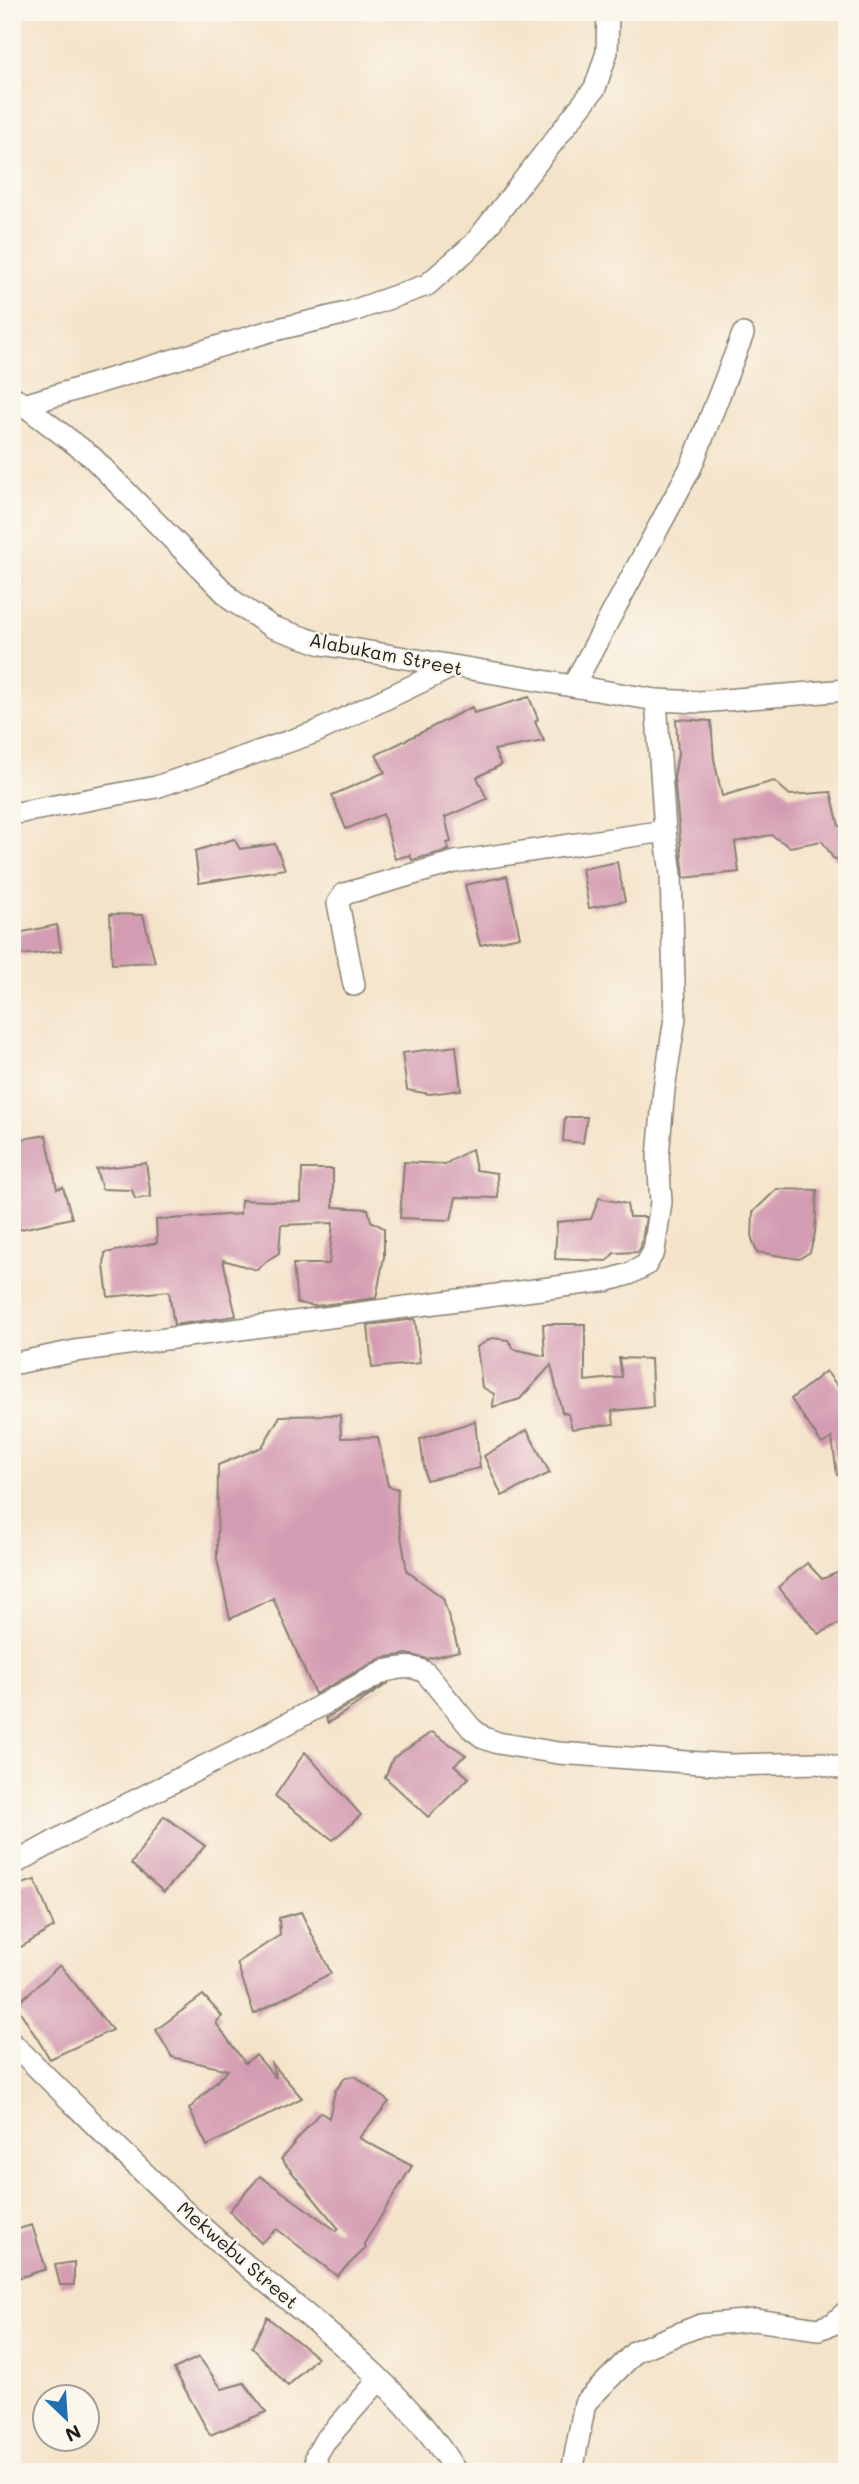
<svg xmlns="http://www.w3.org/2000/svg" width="859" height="2484" viewBox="0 0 859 2484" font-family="Mali,sans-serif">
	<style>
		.building { fill: #d49cb2 }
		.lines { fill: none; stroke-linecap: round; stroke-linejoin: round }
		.minor-casing { stroke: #888072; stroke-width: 24 }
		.minor { stroke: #fff; stroke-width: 21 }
		.labels { text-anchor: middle; stroke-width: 5; stroke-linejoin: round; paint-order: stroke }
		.street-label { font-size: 19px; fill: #1c1c1c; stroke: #fbf7ec }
	</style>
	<rect width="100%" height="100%" fill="#fbf7ec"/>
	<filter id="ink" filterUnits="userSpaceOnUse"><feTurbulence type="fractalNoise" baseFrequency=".0143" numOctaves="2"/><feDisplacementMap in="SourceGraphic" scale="14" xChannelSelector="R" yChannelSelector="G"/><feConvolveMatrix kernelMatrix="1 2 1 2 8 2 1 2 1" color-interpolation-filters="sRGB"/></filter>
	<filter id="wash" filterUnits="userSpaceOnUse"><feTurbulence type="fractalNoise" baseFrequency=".00686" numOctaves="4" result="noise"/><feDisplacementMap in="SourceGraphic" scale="28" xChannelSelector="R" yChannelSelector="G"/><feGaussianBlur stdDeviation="1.57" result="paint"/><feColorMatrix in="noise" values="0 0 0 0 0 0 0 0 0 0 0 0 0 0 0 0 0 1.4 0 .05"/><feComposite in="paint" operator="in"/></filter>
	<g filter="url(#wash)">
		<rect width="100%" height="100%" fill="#f4e3c9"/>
		<g id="blocks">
			<g class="building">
				<path d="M529,697l9,22 -3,3 9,19 -50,9 7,15 -24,12 10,22 -42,18 6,25 -4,1 2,7 -37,10 -2,-5 -15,4 -12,-45 -37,15 -14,-34 53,-23 -9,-17 96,-48 2,6z"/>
				<path d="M676,719l35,2 3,38 8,37 52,-15 16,14 41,-3 8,34 8,3v34l-14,-5 -11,-17 -32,6 -19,-12 -36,7 4,30 -55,6 -10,-101 4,-23z"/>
				<path d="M234,839l6,10 35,-5 10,25 -86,14 -4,-32z"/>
				<path d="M617,862l8,39 -36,7 -7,-39z"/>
				<path d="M507,876l13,61 -40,8 -15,-60z"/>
				<path d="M110,914l33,1 12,47 -43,2z"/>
				<path d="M57,925l4,26 -41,4 -2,-22z"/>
				<path d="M456,1046l5,44 -31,4 -23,-4 -5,-37z"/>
				<path d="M565,1117h22l-4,26 -20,-2z"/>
				<path d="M46,1135l11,54 6,-2 9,31 -60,13v-90z"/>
				<path d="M472,1149l4,21 21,3 1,25 -42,-1 -5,23 -51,-2 4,-56 41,2z"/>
				<path d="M146,1163l5,34 -16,2 -3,-9 -30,-1 -6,-20z"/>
				<path d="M302,1169h31v38l35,2 3,12 13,7v29l-8,41 -61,8 -18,-3 -4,-39h36l4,-41 -52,2 -2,28 -11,7 -11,10 -34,-10 13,56 -62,9 -5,-34 -61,6 -4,-31 1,-13 52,-10 -1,-23 84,-6 1,-14 60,2z"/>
				<path d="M777,1189l40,1 -2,43 -5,19 -11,7 -42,-7 -5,-13 1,-27z"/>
				<path d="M599,1198l28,6 2,13h17l-5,30 -3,5 -24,1 -7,8 -52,-2 2,-37 34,-3z"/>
				<path d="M415,1319l5,44 -48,5 -4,-43z"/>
				<path d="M543,1324h42v57l37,-4 -3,-19 32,1 2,48 -41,4 2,13 -42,5 -4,-15 -6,-2 -11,-47 -31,34 -27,8 1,-13 -12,-7 -5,-40 15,-9 16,2 6,9 31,7z"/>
				<path d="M826,1371l21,27v76l-10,1 -5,-37 -10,6 -31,-45z"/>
				<path d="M340,1415l1,23 37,-1 10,49 10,3 -1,23 10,59 36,27 16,53 -32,8 -20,-5 -25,4 -67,36 -42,-96 -43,21 -13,-60 1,-94 44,-18 18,-31z"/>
				<path d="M475,1421l5,47 -54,12 -6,-41z"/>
				<path d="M527,1430l23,43 -48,23 -18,-40z"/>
				<path d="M807,1563l15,16 25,-10v50l-28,15 -41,-47z"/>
				<path d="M389,1683l-61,40 -2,-5z"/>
				<path d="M432,1732l34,23 -12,10 15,13 -41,39 -43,-40 8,-19z"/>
				<path d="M305,1752l56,63 -28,25 -58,-44z"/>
				<path d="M164,1816l41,30 -41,46 -33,-28z"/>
				<path d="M35,1880l19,47 -33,20 -9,-13v-47z"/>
				<path d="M301,1912l30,61 -77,41 -17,-51 43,-28 -1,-17z"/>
				<path d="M60,1965l52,65 -62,29 -34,-54z"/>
				<path d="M203,1995l19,21 -6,7 29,40 11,-8 20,23 -5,-16 31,36 -95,48 -18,-37 39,-39 -56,-13 -16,-27z"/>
				<path d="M355,2076l34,26 -30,36 53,28 -48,78 2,4 -29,28 -60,-47 -16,14 -32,-32 31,-35 77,55 2,-2 -58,-70 39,-47 9,6 6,-27 10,-13z"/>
				<path d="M32,2225l14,44 -31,10 -3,-8v-40z"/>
				<path d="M74,2262v23h-14l-5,-20z"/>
				<path d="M267,2317l50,40 -29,29 -36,-39z"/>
				<path d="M199,2357l23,32 22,-6 22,29 -56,23 -36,-66z"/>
			</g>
		</g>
	</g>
	<g filter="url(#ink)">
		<use href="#blocks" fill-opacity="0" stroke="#888072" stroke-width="2"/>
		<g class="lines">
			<defs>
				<g id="minor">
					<path d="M12,396l80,61 141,144 39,26 50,17 334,56 44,2 147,-12"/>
					<path d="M24,405l246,-74 77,-18 80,-28 47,-41 121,-156 12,-36 1,-40"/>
					<path d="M573,686l118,-219 52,-133"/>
					<path d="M12,814l144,-27 160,-55 136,-65"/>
					<path d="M354,985l-16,-82 6,-9 111,-32 210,-31"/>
					<path d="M12,1364l63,-13 534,-71 20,-6 17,-9 8,-14 7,-49 -3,-45 6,-68 11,-71 -4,-144 -6,-43 -9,-131"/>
					<path d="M12,1865l54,-30 191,-95 128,-69c15,-3 28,-7 41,2l45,55 13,10 14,5 60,10 172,12 89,-2 28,7"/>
					<path d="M12,2043c64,62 126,127 192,186 85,77 191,143 252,243"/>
					<path d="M317,2472l-1,-16 8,-14 55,-62"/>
					<path d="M572,2472l13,-69 51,-52 65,-26 54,-5 63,9 15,-5 14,-13"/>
				</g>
			</defs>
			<use href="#minor" class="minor-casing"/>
			<use href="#minor" class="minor"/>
		</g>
	</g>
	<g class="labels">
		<g class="street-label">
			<text transform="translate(386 654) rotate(11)" y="7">Alabukam Street</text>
			<text transform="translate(238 2255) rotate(41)" y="7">Mekwebu Street</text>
		</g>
	</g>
	<rect width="859" height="2484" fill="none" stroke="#fbf7ec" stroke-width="42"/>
	<g transform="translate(66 2418) rotate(155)"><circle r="33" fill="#fbf7ec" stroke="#a29f99" stroke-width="2"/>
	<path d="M0-5L12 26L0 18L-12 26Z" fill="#1f6fb2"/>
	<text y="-10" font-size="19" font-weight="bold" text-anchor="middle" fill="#1c1c1c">N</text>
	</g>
</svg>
